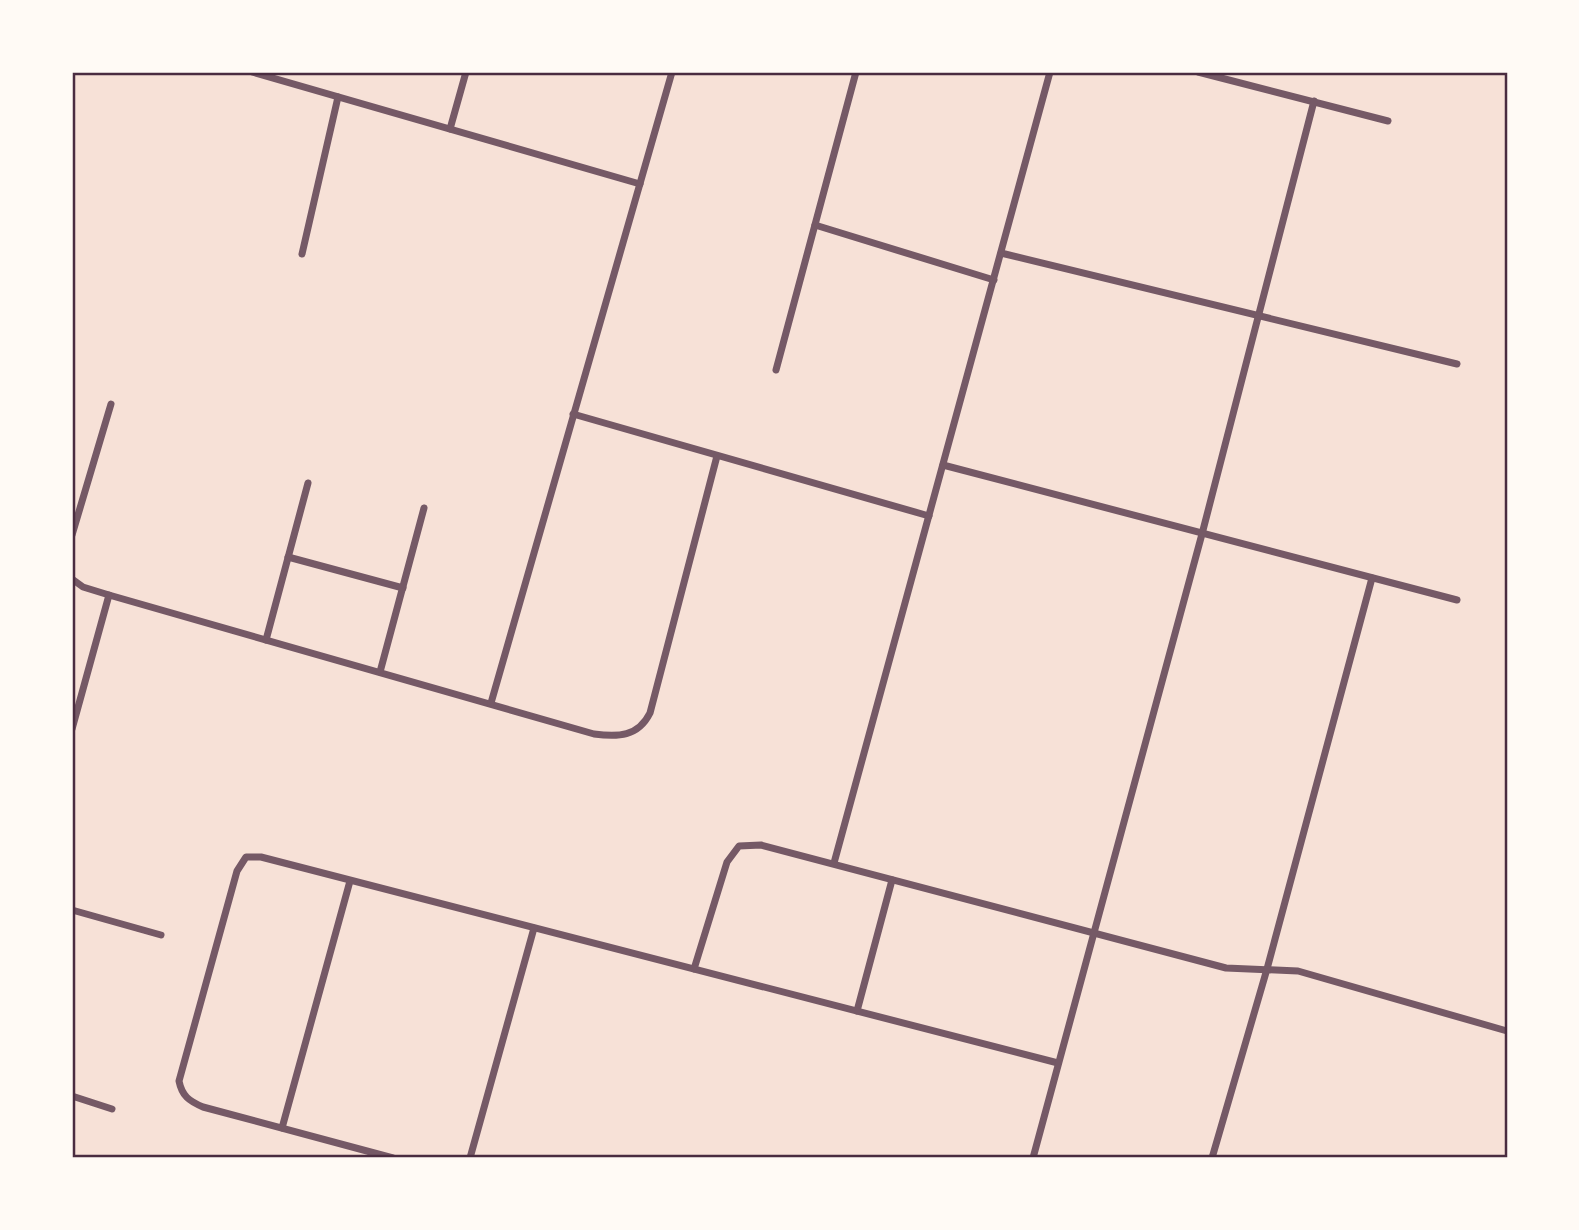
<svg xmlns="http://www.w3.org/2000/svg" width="1579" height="1230" viewBox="0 0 1579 1230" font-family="'Public Sans',sans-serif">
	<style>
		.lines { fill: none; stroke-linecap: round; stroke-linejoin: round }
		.minor { stroke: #755966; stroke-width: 7 }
		.neatline { fill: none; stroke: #4a2c40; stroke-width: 2.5 }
	</style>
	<rect width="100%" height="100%" fill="#f7e1d7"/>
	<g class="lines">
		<g class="minor">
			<path d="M252,72l388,112"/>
			<path d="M1198,72l190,49"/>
			<path d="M450,129l16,-57"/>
			<path d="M815,225l179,55"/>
			<path d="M1001,253l456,111"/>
			<path d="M302,254l36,-157"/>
			<path d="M776,370l80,-298"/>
			<path d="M573,414l356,102"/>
			<path d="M943,465l514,135"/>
			<path d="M72,535l39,-131"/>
			<path d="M288,557l115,31"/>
			<path d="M72,579l11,8 26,8 485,139c24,3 44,3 56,-21l67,-257"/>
			<path d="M266,640l42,-157"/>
			<path d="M380,672l44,-164"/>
			<path d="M491,703l181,-631"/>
			<path d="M72,729l37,-134"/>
			<path d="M834,863l216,-791"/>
			<path d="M72,910l89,25"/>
			<path d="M694,969l33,-107 12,-16 22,-1 465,123 72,3 209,60"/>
			<path d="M857,1011l35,-131"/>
			<path d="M72,1096l40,13"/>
			<path d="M282,1128l68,-247"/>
			<path d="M393,1158l-190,-51c-14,-6 -21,-11 -24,-26l58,-210 9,-14h15l797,206"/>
			<path d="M470,1158l64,-230"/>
			<path d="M1033,1158l169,-624 112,-433"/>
			<path d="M1212,1158l55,-189 105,-391"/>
		</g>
	</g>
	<rect width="1579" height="1230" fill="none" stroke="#fffaf5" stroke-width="147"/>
	<rect x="74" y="74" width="1432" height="1082" class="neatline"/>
</svg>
